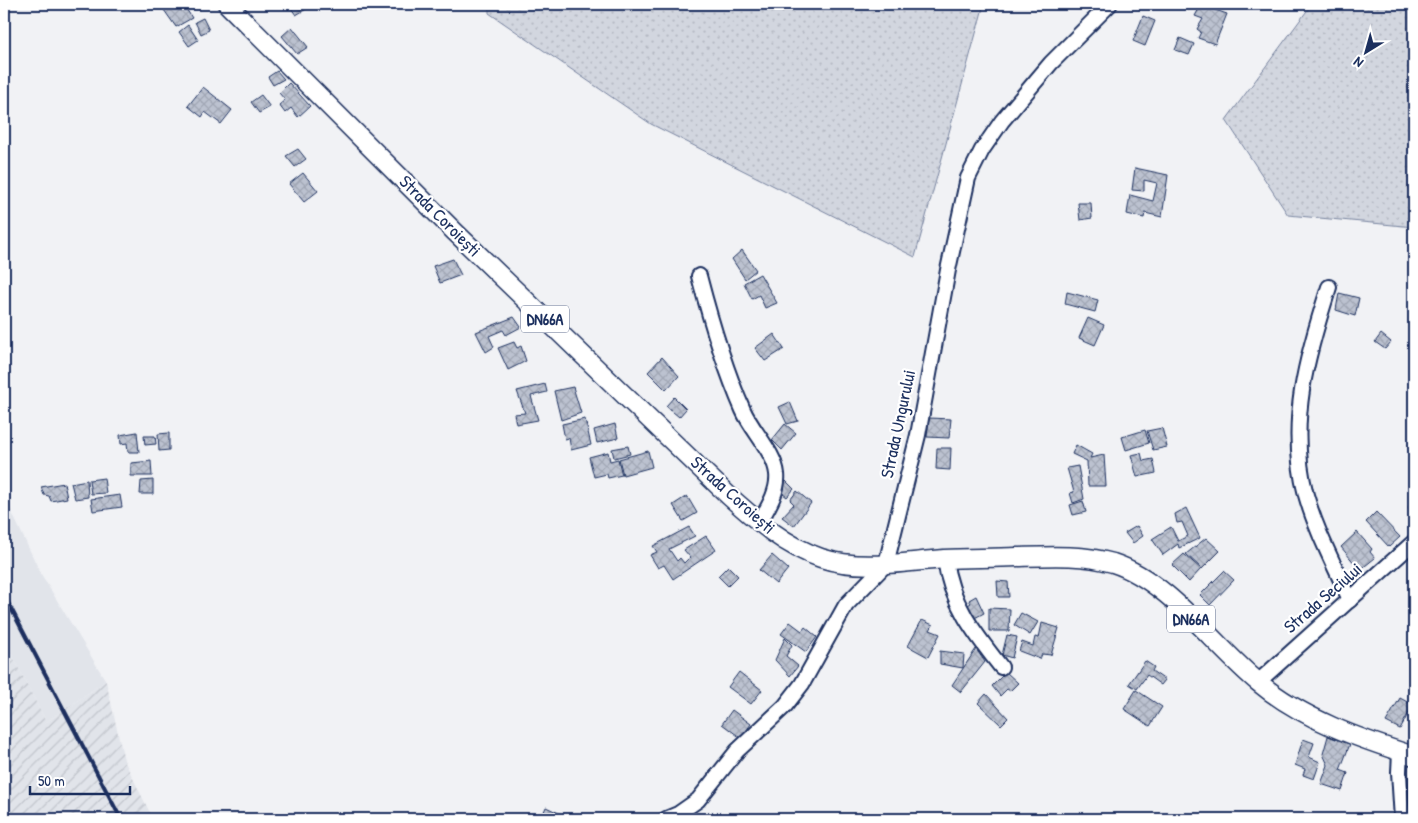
<svg xmlns="http://www.w3.org/2000/svg" width="1418" height="823" viewBox="0 0 1418 823" font-family="'Patrick Hand',sans-serif">
	<style>
		.built { fill: #e1e4ea }
		.industrial { fill: url(#industrial-furrows) }
		.grass { fill: url(#grass-dots); stroke: #76829e }
		.building { fill: url(#building-cross-hatch); stroke: #1b2f5e }
		.lines { fill: none; stroke-linecap: round; stroke-linejoin: round }
		.minor-casing { stroke: #1b2f5e; stroke-width: 18 }
		.major-casing { stroke: #1b2f5e; stroke-width: 21 }
		.minor { stroke: #fff; stroke-width: 14 }
		.major { stroke: #fff; stroke-width: 18 }
		.rail { stroke: #1b2f5e; stroke-width: 4 }
		.labels { text-anchor: middle; stroke-width: 4.5; stroke-linejoin: round; paint-order: stroke }
		.shield { fill: #fff; stroke: #5f6d8e; stroke-width: 1 }
		.shield-label { font-size: 16px; font-weight: bold; fill: #1b2f5e }
		.street-label { font-size: 18px; fill: #1b2f5e; stroke: #fff }
	</style>
	<defs>
		<pattern id="industrial-furrows" width="10" height="10" patternUnits="userSpaceOnUse" patternTransform="scale(1.25)"><rect width="10" height="10" fill="#e1e4ea"/><path d="M-1 1l2-2M0 10L10 0M9 11l2-2" fill="none" stroke="#c0c4cb"/></pattern>
		<pattern id="grass-dots" width="8" height="8" patternUnits="userSpaceOnUse" patternTransform="scale(1.25)"><rect width="8" height="8" fill="#d2d6df"/><path d="M2 2h.1M6 6h.1" fill="none" stroke="#b4b8c2" stroke-width="1.8" stroke-linecap="round"/></pattern>
		<pattern id="building-cross-hatch" width="8" height="8" patternUnits="userSpaceOnUse" patternTransform="scale(1.25)"><rect width="8" height="8" fill="#bcc2d0"/><path d="M0 0l8 8M0 8l8-8" fill="none" stroke="#a1a7b5"/></pattern>
	</defs>
	<rect width="100%" height="100%" fill="#f1f2f5"/>
	<filter id="ink" filterUnits="userSpaceOnUse"><feTurbulence type="fractalNoise" baseFrequency=".02" numOctaves="2"/><feDisplacementMap in="SourceGraphic" scale="10" xChannelSelector="R" yChannelSelector="G"/><feConvolveMatrix kernelMatrix="1 2 1 2 8 2 1 2 1" color-interpolation-filters="sRGB"/></filter>
	<g filter="url(#ink)">
		<path class="built" d="M4,496l37,78 65,107 -60,41 -42,-83z"/>
		<path class="industrial" d="M4,639l42,83 60,-41 18,79 29,59h-149z"/>
		<g class="grass">
			<path d="M489,4h495l-69,253 -264,-133 -162,-111z"/>
			<path d="M1312,4h102v223l-126,-12 -62,-95z"/>
		</g>
		<g class="building">
			<path d="M154,4h11l-7,5z"/>
			<path d="M173,4h10l9,14 -16,9 -12,-17z"/>
			<path d="M288,4h27l-19,11z"/>
			<path d="M1176,4h15l-2,6z"/>
			<path d="M1201,5l26,9 -12,30 -17,-6 3,-6 -4,-3 6,-10 -8,-3z"/>
			<path d="M1143,16l12,5 -10,25 -12,-5z"/>
			<path d="M203,18l6,12 -8,4 -6,-12z"/>
			<path d="M188,25l10,15 -9,6 -10,-14z"/>
			<path d="M292,27l16,20 -11,7 -15,-18z"/>
			<path d="M1180,38l14,6 -5,11 -14,-5z"/>
			<path d="M277,71l7,8 -11,6 -5,-8z"/>
			<path d="M289,83l21,23 -12,11 -7,-9 -6,5 -6,-8 6,-5 -6,-7z"/>
			<path d="M203,87l29,23 -11,14 -16,-12 -3,5 -14,-11z"/>
			<path d="M261,95l9,12 -11,6 -8,-11z"/>
			<path d="M298,149l8,10 -11,8 -9,-11z"/>
			<path d="M1135,168l33,7 -6,42 -17,-4 -1,5 -17,-4 3,-19 23,6 4,-18 -13,-3v11l-12,-1z"/>
			<path d="M303,173l15,18 -14,11 -15,-18z"/>
			<path d="M1078,203h13l1,15 -12,2z"/>
			<path d="M742,250l14,20 -11,9 -13,-20z"/>
			<path d="M453,259l8,16 -21,8 -7,-17z"/>
			<path d="M760,274l17,29 -12,5 -6,-13 -7,4 -8,-16z"/>
			<path d="M1067,292l31,8 -3,12 -30,-8z"/>
			<path d="M1339,293l20,5 -4,18 -19,-6z"/>
			<path d="M514,317l7,10 -15,8 -3,-5 -14,6 5,11 -8,5 -10,-20z"/>
			<path d="M1088,318l16,7 -9,20 -16,-7z"/>
			<path d="M774,334l10,15 -19,12 -10,-13z"/>
			<path d="M1381,334l10,8 -6,7 -10,-7z"/>
			<path d="M514,342l3,6 4,-2 5,15 -18,9 -10,-22z"/>
			<path d="M662,357l17,19 -13,14 -18,-18z"/>
			<path d="M545,384l2,8 -16,4 7,24 -22,4 -2,-10 11,-1 -8,-22z"/>
			<path d="M573,387l8,26 -20,7 -7,-29z"/>
			<path d="M674,397l12,12 -7,8 -13,-11z"/>
			<path d="M790,402l8,19 -11,3 -8,-17z"/>
			<path d="M929,418l22,1 -2,19 -22,-1z"/>
			<path d="M585,419l6,26 -20,5 -2,-12 -4,1 -3,-15z"/>
			<path d="M615,424l3,14 -21,5 -3,-13z"/>
			<path d="M785,424l11,9 -14,17 -10,-10z"/>
			<path d="M1162,428l5,19 -14,3 -6,-19z"/>
			<path d="M1145,430l4,13 -23,7 -4,-13z"/>
			<path d="M137,432l2,20h-11l-1,-9 -6,1 -1,-9z"/>
			<path d="M169,433v17l-10,1 -1,-17z"/>
			<path d="M144,436h11l1,8 -11,1z"/>
			<path d="M1076,445l16,9 -2,4 14,-3 2,31h-18l-1,-25 -15,-7z"/>
			<path d="M628,446l2,8 -16,4 -2,-9z"/>
			<path d="M937,448h14l-1,22 -14,-1z"/>
			<path d="M648,451l4,16 -29,8 -4,-16z"/>
			<path d="M608,452l2,9 8,-2 4,16 -14,3 -1,-4 -13,3 -5,-20z"/>
			<path d="M1141,453l2,8 10,-2 3,14 -19,4 -6,-22z"/>
			<path d="M151,461l1,15h-21v-13z"/>
			<path d="M1078,466l6,33 -11,4 -3,-10 4,-1 -7,-24z"/>
			<path d="M104,478l2,15 -15,1 -2,-14z"/>
			<path d="M87,480l1,17 -13,2 -4,-16z"/>
			<path d="M153,480v14h-13l1,-13z"/>
			<path d="M786,481l8,8 -7,8 -8,-6z"/>
			<path d="M64,483l3,15 -16,3 -2,-5 -5,-1 -3,-8z"/>
			<path d="M797,491l14,12 -17,23 -12,-9 12,-13 -4,-4z"/>
			<path d="M120,495l2,12 -29,4 -2,-12z"/>
			<path d="M687,496l10,17 -14,8 -10,-16z"/>
			<path d="M1083,501l3,11 -13,3 -3,-10z"/>
			<path d="M1414,502v13l-6,-8z"/>
			<path d="M1186,508l14,30 -21,10 -1,-4 -15,11 -11,-16 19,-12 7,14 10,-5 -6,-14 -5,1 -2,-9z"/>
			<path d="M1376,512l24,25 -11,10 -23,-25z"/>
			<path d="M1137,526l6,10 -10,7 -8,-10z"/>
			<path d="M689,527l6,9 -26,13 8,12 3,-3 4,5 6,-6 -6,-7 22,-14 10,14 -43,29 -9,-14 -6,3 -8,-13 7,-3 -4,-6z"/>
			<path d="M1357,532l15,17 -2,3 5,6 -15,12 -19,-23z"/>
			<path d="M1206,538l14,13 -18,18 -16,-15z"/>
			<path d="M1184,554l17,15 -12,13 -17,-17z"/>
			<path d="M772,555l16,14 -12,15 -17,-14z"/>
			<path d="M728,566l10,10 -10,10 -10,-10z"/>
			<path d="M1224,571l10,9 -24,25 -10,-10z"/>
			<path d="M997,581l11,1 1,15h-11z"/>
			<path d="M976,596l8,17 -15,8 -7,-12 9,-6 -2,-3z"/>
			<path d="M989,608l21,1 -1,22h-20z"/>
			<path d="M1021,613l17,9 -8,13 -16,-10z"/>
			<path d="M922,620l11,5 -3,5 10,4 -12,23 -20,-11z"/>
			<path d="M790,622l12,9 3,-4 12,10 -11,15 -25,-18z"/>
			<path d="M1042,623l17,5 -8,27 -9,-1 -2,5 -21,-8 3,-9 11,4 2,-9 4,1z"/>
			<path d="M1007,635l10,2 -5,21 -10,-3z"/>
			<path d="M785,638l7,7 -6,11 12,10 -8,10 -15,-16z"/>
			<path d="M976,649l9,13 -24,30 -9,-7z"/>
			<path d="M940,651l24,3 -1,14 -23,-4z"/>
			<path d="M1145,661l9,6 -2,4 13,9 -4,5 -14,-10 -10,14 -8,-5z"/>
			<path d="M739,672l23,18 -11,14 -23,-17z"/>
			<path d="M1006,672l12,11 -8,8 -3,-2 -7,7 -8,-10z"/>
			<path d="M1136,690l26,17 -12,19 -26,-17z"/>
			<path d="M986,694l22,24 -7,7 -23,-22z"/>
			<path d="M1400,698l13,7 -13,24 -14,-7z"/>
			<path d="M732,710l19,14 -10,14 -19,-14z"/>
			<path d="M1328,736l22,8 -10,26 8,3 -6,18 -21,-7 7,-19 -5,-11z"/>
			<path d="M1303,739l11,4 -5,14 11,5 -6,17 -11,-4 2,-6 -10,-4z"/>
			<path d="M546,807l15,7 -2,5h-23l3,-6 4,1z"/>
			<path d="M565,815l12,4h-14z"/>
		</g>
		<g class="lines">
			<defs>
				<g id="minor">
					<path d="M699,276c12,46 25,91 44,134 9,21 32,43 34,64 2,17 -10,35 -18,49"/>
					<path d="M1329,287c-22,68 -42,136 -23,208 10,36 29,71 44,105"/>
					<path d="M945,559c5,43 30,75 56,108"/>
					<path d="M1258,682l156,-140"/>
					<path d="M1400,752l-1,20 3,47"/>
					<path d="M666,819l12,-5 20,-14 39,-49 48,-45 17,-22 44,-79 40,-41 32,-129 30,-165 20,-92 14,-28 20,-29 49,-58 59,-59"/>
				</g>
				<path id="major" d="M227,4l228,228 274,264c28,25 56,50 92,62 39,13 83,4 123,1 24,-1 49,-1 73,-2 33,-1 65,-3 96,6 56,18 101,83 145,119 44,37 102,57 156,74"/>
			</defs>
			<use href="#minor" class="minor-casing"/>
			<use href="#major" class="major-casing"/>
			<use href="#minor" class="minor"/>
			<use href="#major" class="major"/>
			<path class="rail" d="M4,595l117,224"/>
		</g>
	</g>
	<g class="labels">
		<g class="shield">
			<rect x="521" y="305.5" width="48" height="27" rx="4"/>
			<rect x="1167" y="605.5" width="48" height="27" rx="4"/>
		</g>
		<g class="shield-label">
			<text x="545" y="325">DN66A</text>
			<text x="1191" y="625">DN66A</text>
		</g>
		<g class="street-label">
			<text transform="translate(440 216) rotate(45)" y="6">Strada Coroiești</text>
			<text transform="translate(898 424) rotate(-78)" y="6">Strada Ungurului</text>
			<text transform="translate(733 495) rotate(42)" y="6">Strada Coroiești</text>
			<text transform="translate(1323 598) rotate(-41)" y="6">Strada Seciului</text>
		</g>
	</g>
	<rect width="1418" height="823" fill="none" stroke="#fff" stroke-width="20"/>
	<rect x="10" y="10" width="1398" height="803" fill="none" stroke="#1b2f5e" stroke-width="2" filter="url(#ink)"/>
	<g transform="translate(1366 52) rotate(217)" stroke="#ffffff" stroke-width="4" paint-order="stroke">
	<path d="M0-4L9 19L0 12L-9 19Z" fill="#1b2f5e"/>
	<text y="-8" font-size="14" font-weight="bold" text-anchor="middle" fill="#1b2f5e">N</text>
	</g>
	<path d="M30 786v8h100v-8" fill="none" stroke="#1b2f5e" stroke-width="2.5"/>
	<text x="38" y="786" font-size="15" fill="#1b2f5e" stroke="#ffffff" stroke-width="4" paint-order="stroke">50 m</text>
</svg>
